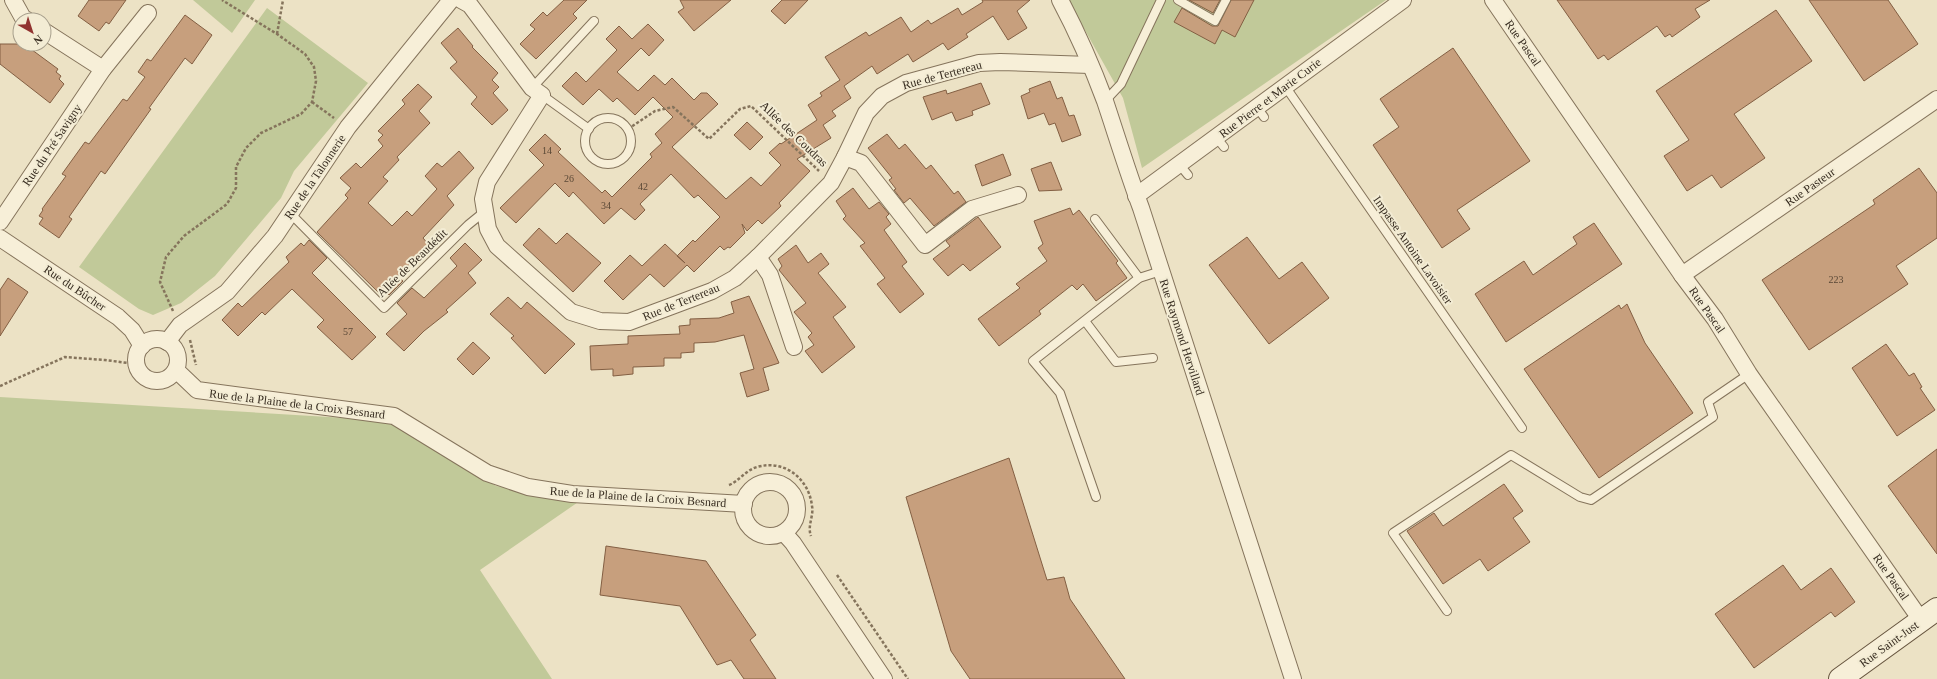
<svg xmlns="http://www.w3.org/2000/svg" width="1937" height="679" viewBox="0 0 1937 679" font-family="'Times New Roman',serif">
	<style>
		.green { fill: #c1c999 }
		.building { fill: #c79f7d; stroke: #835f43 }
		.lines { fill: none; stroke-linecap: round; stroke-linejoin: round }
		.lane-casing { stroke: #85745c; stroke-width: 10 }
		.street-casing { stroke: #85745c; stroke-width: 18 }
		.secondary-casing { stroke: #67553f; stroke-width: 24 }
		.path { stroke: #85745c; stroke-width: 2.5; stroke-dasharray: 3 2; stroke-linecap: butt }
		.lane { stroke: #f7efd8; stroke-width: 8 }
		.street { stroke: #f7efd8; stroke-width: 16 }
		.secondary { stroke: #f7efd8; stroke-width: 22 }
		.labels { text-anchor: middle; stroke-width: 4; stroke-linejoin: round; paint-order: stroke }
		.number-label { font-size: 10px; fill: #5a4836 }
		.street-label { font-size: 12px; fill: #362b1f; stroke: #f3ecd4 }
	</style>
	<rect width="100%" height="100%" fill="#ece2c5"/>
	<g class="green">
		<path d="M193,0h62l-23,33z"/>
		<path d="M1068,0h318l-244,168 -19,-70z"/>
		<path d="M267,8l101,75 -74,88 -13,27 -66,78 -34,27 -28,12 -14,-6 -60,-42z"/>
		<path d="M0,397l395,24 101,65 88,12 -104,72 72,109h-552z"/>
	</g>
	<g class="building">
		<path d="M89,0h37l-17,24 -3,-2 -7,9 -21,-15z"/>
		<path d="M564,0h23l-14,14 4,4 -41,41 -16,-15 15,-15 -5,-4 13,-13 4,4z"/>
		<path d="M680,0h51l-37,31 -16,-19 6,-4z"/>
		<path d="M782,0h26l-23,24 -14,-13z"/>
		<path d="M982,0h48l-13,11 10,17 -19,12 -15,-24 -27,18 2,3 -20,13 -5,-7 -30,19 -5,-8 -31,20 -5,-8 -28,20 7,12 -19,13 4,5 -13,9 8,13 -34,21 13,12 -31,32 2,3 -19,18 -4,-4 -11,11 -5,-7 3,9 -15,15 -2,-1 -4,3 -4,-4 -26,26 -7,-7 -23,22 -14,-13 -27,26 -19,-19 26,-26 12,11 23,-22 20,19 -8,-7 16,-16 2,2 25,-25 -22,-22 -4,3 -23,-24 -31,30 5,6 -10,10 -14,-12 -17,16 -31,-32 -4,5 -14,-14 -39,40 -16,-15 44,-43 -15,-15 16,-16 16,15 -3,3 44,41 3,-3 7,7 40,-40 -2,-3 12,-11 -7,-9 18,-17 -20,-20 -18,18 -18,-17 -4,4 -14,-13 -16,16 -21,-19 14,-14 10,10 31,-32 -11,-11 13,-13 13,13 16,-15 16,16 -15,16 -8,-8 -24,24 21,19 16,-16 11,10 7,-7 22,22 7,-7h6l11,11 -46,43 54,52 25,-22 10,9 20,-21 -12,-12 11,-10 1,1 36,-24 -9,-15 14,-9 -2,-3 20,-13 -15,-23 41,-25 3,4 32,-19 10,15 17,-12 3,4 27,-16 4,7 21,-13z"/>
		<path d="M1189,0h31l-7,13z"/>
		<path d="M1231,0h23l-19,37 -13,-7 -7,14 -41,-22 8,-14 30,18h6z"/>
		<path d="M1557,0h153l-15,9 5,8 -28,20 -2,-3 -5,3 -8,-11 -49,34 -4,-5 -6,4z"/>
		<path d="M1809,0h79l30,44 -54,37z"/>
		<path d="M1776,10l36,51 -78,53 31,44 -44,30 -9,-13 -25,16 -23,-35 25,-16 -33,-49z"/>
		<path d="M185,15l27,20 -20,29 -7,-6 -36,50 2,1 -46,65 -4,-3 -32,46 3,2 -13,19 -20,-14 4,-6 -4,-2 4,-6 -1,-1 24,-33 -4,-2 23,-32 4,2 34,-45 4,2 18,-24 -7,-5 9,-13 4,2z"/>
		<path d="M458,28l15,18 -1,1 26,26 -6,7 7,7 -6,6 15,17 -16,15 -21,-21 6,-7 -27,-29 7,-6 -16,-19z"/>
		<path d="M0,44h24l34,25 -2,3 5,4 -2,3 5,5 -14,19 -50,-39z"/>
		<path d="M1453,48l77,113 -73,49 13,19 -28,19 -69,-103 26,-18 -19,-28z"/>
		<path d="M1050,81l7,18 5,-2 7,19 5,-1 7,20 -19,7 -7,-19 -6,2 -5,-12 -16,6 -7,-23 9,-4 -1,-3z"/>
		<path d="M981,83l9,21 -18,7 1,4 -17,6 -4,-9 -20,8 -9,-23 23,-7 1,4z"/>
		<path d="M418,84l14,13 -13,14 11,12 -33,34 2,3 -16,17 5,4 -20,22 24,23 15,-15 5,5 25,-27 -12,-13 12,-13 5,4 17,-16 15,17 -27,28 7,9 -31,33 6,7 -30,29 -2,3 6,4 -14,14 -5,-5 -4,4 -63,-62 31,-34 -3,-3 6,-7 -11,-10 16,-15 5,5 22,-22 -5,-6 5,-5 -5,-4 27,-27 -3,-4z"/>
		<path d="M747,122l16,15 -13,13 -16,-15z"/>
		<path d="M887,134l12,15 6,-5 21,25 5,-4 23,29 4,-3 8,11 -32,24 -24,-28 -6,5 -10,-13 2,-1 -7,-9 3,-2 -24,-30z"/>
		<path d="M1003,154l8,21 -29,11 -7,-21z"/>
		<path d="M1051,162l11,28 -23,1 -8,-22z"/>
		<path d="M1919,168l18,25v45l-41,28 12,18 -99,66 -47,-70 113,-76 -2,-4z"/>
		<path d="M853,188l16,21 10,-7 10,12 -3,3 5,7 -7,6 23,32 -5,4 22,28 -24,19 -23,-29 8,-6 -25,-32 5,-3 -22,-24 3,-3 -10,-15z"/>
		<path d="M1070,208l3,7 6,-5 39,51 -2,2 11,15 -31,23 -13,-17 -6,6 -5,-5 -33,26 2,3 -42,32 -21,-27 42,-31 -4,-4 31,-23 -9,-13 5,-4 -9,-23z"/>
		<path d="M978,217l23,30 -31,24 -7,-7 -15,12 -15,-17 17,-13 -4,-5z"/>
		<path d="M1594,223l28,41 -116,78 -31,-48 49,-33 9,14 44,-31 -4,-7z"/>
		<path d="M539,228l17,16 11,-11 34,30 -28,29 -50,-47z"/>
		<path d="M1247,237l32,42 23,-17 27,36 -60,46 -60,-79z"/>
		<path d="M309,240l18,18 -15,15 64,64 -24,23 -35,-33 7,-7 -32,-31 -27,26 -3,-3 -24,24 -16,-16 16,-17 4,4 47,-45 -3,-5 15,-14 3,3z"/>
		<path d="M465,243l17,17 -14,13 8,10 -30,27 2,2 -24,19 -20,20 -18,-17 21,-20 -10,-11 15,-15 12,10 33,-32 -7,-8z"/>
		<path d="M796,245l12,18 13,-10 8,11 -11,9 28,34 -13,10 22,30 -33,26 -17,-22 9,-6 -6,-8 4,-4 -18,-21 12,-9 -27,-33 3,-4 -4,-7z"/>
		<path d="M8,278l20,14 -28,44v-46z"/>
		<path d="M749,296l30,67 -16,5 6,22 -22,7 -7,-24 14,-4 -10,-34 -29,7 -21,1v9l-13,1v5h-17v8l-31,1v7l-20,2v-7l-22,1 -1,-24 38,-2v-8l52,-2 -1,-8 11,-1v-6l29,-1 15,-5 -3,-11z"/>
		<path d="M508,297l13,12 6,-7 48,42 -30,30 -34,-36 3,-2 -24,-22z"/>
		<path d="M1627,304l18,39 48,70 -94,65 -75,-109 95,-64 2,4z"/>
		<path d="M473,342l17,16 -17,17 -16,-16z"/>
		<path d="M1886,344l23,32 5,-3 8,14 -2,1 15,22 -38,26 -45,-68z"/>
		<path d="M1937,449v105l-49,-68z"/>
		<path d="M1009,458l38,122 17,-3 6,22 55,80h-155l-19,-28 -45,-154z"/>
		<path d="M1504,484l19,27 -10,7 17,24 -42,29 -8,-12 -37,25 -36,-53 27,-18 9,13z"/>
		<path d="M606,546l100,15 50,74 -6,5 26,39h-32l-13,-19 -14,5 -37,-59 -80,-11z"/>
		<path d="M1783,565l18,25 30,-22 24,34 -20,15 -4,-5 -77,56 -39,-54z"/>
	</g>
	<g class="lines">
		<defs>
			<g id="lane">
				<path d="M1178,0l37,21 11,-21"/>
				<path d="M1285,86l237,342"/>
				<path d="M532,88l62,-67"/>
				<path d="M542,95l47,34"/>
				<path d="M1105,101l16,-17 40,-84"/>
				<path d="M1256,106l8,11"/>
				<circle cx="608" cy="141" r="23"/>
				<path d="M1216,137l8,10"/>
				<path d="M1179,164l9,11"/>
				<path d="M291,214l93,94 84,-83 16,-13"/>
				<path d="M1095,219l44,59"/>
				<path d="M1085,321l31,41 37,-4"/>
				<path d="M1096,497l-36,-104 -27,-32 106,-83 22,-7"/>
				<path d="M1447,611l-54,-78 118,-78 69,42 11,3 122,-83 -5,-15 41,-28"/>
			</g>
			<g id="street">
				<path d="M13,0l10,18 4,2"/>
				<path d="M461,0l9,5 62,83 10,7 -55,87 -4,17 5,30 9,17 74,66 29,9 29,1 83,-31 23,-13 23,-21 73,-74 14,-26 21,-44 16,-17 24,-13 73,-20 21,-1 90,3"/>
				<path d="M1060,0c17,32 32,66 45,101 12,36 23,72 36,107l152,471"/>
				<path d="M1493,0l189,275 33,44 34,55 172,246"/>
				<path d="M44,31l59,38"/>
				<path d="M845,157l16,6 64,82 47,-36 46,-14"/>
				<path d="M1136,196l267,-196"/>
				<path d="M0,222l103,-153 45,-56"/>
				<path d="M0,238l118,79 14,13 10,16"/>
				<path d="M758,257l12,18 24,72"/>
				<path d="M1682,275l255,-176"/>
				<circle cx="157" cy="360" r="21"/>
				<path d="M167,342l13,-17 47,-33 48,-56 73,-109 103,-127"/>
				<path d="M176,370l21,20 197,26 93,57 41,14 44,7 172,10"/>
				<circle cx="770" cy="509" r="27"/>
				<path d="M784,533l9,10 91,136"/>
			</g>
			<path id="secondary" d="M1840,679l97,-70"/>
		</defs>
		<use href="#lane" class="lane-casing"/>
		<use href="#street" class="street-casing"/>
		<use href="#secondary" class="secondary-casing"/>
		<g class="path">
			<path d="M277,34l6,-34"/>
			<path d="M312,102l22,16"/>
			<path d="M628,129l27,-18 18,-4 36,32 31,-30 11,-3 68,65"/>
			<path d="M173,311l-13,-29 6,-25 18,-21 43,-32 9,-16v-21l10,-19 15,-15 40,-19 11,-12 4,-21 -2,-14 -9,-13 -28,-20 -55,-34"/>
			<path d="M190,340l6,25"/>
			<path d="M0,386l65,-29 40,3 31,4"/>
			<path d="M729,485c10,-4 17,-15 28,-18 28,-8 52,12 55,39 2,10 -5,20 -1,30"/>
			<path d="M837,575l71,104"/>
		</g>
		<use href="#lane" class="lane"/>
		<use href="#street" class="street"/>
		<use href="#secondary" class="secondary"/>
	</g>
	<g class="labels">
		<g class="number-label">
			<text x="547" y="154">14</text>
			<text x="569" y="182">26</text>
			<text x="643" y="190">42</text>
			<text x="606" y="209">34</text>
			<text x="1836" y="283">223</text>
			<text x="348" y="335">57</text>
		</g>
		<g class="street-label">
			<text transform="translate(1523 43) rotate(55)" y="4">Rue Pascal</text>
			<text transform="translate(942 75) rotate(-15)" y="4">Rue de Tertereau</text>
			<text transform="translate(1270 98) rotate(-37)" y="4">Rue Pierre et Marie Curie</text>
			<text transform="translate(794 134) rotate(44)" y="4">Allée des Coudras</text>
			<text transform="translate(52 145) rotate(-56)" y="4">Rue du Pré Savigny</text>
			<text transform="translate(315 177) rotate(-56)" y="4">Rue de la Talonnerie</text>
			<text transform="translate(1810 187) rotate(-35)" y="4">Rue Pasteur</text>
			<text transform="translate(1413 250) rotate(55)" y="4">Impasse Antoine Lavoisier</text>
			<text transform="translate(412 263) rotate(-44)" y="4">Allée de Beaudédit</text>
			<text transform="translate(75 288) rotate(34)" y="4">Rue du Bûcher</text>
			<text transform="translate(681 302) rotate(-22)" y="4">Rue de Tertereau</text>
			<text transform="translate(1707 310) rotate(55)" y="4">Rue Pascal</text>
			<text transform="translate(1182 337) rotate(72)" y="4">Rue Raymond Hervillard</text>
			<text transform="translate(297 404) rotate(7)" y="4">Rue de la Plaine de la Croix Besnard</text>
			<text transform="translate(638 497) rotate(4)" y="4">Rue de la Plaine de la Croix Besnard</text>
			<text transform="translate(1891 577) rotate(55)" y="4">Rue Pascal</text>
			<text transform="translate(1889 644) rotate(-36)" y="4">Rue Saint-Just</text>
		</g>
	</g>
	<g transform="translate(32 32) rotate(141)"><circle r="19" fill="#f3ecd4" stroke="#a79f8c"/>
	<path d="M0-3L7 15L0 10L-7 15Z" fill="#913330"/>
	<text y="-6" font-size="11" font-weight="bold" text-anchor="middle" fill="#362b1f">N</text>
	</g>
</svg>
